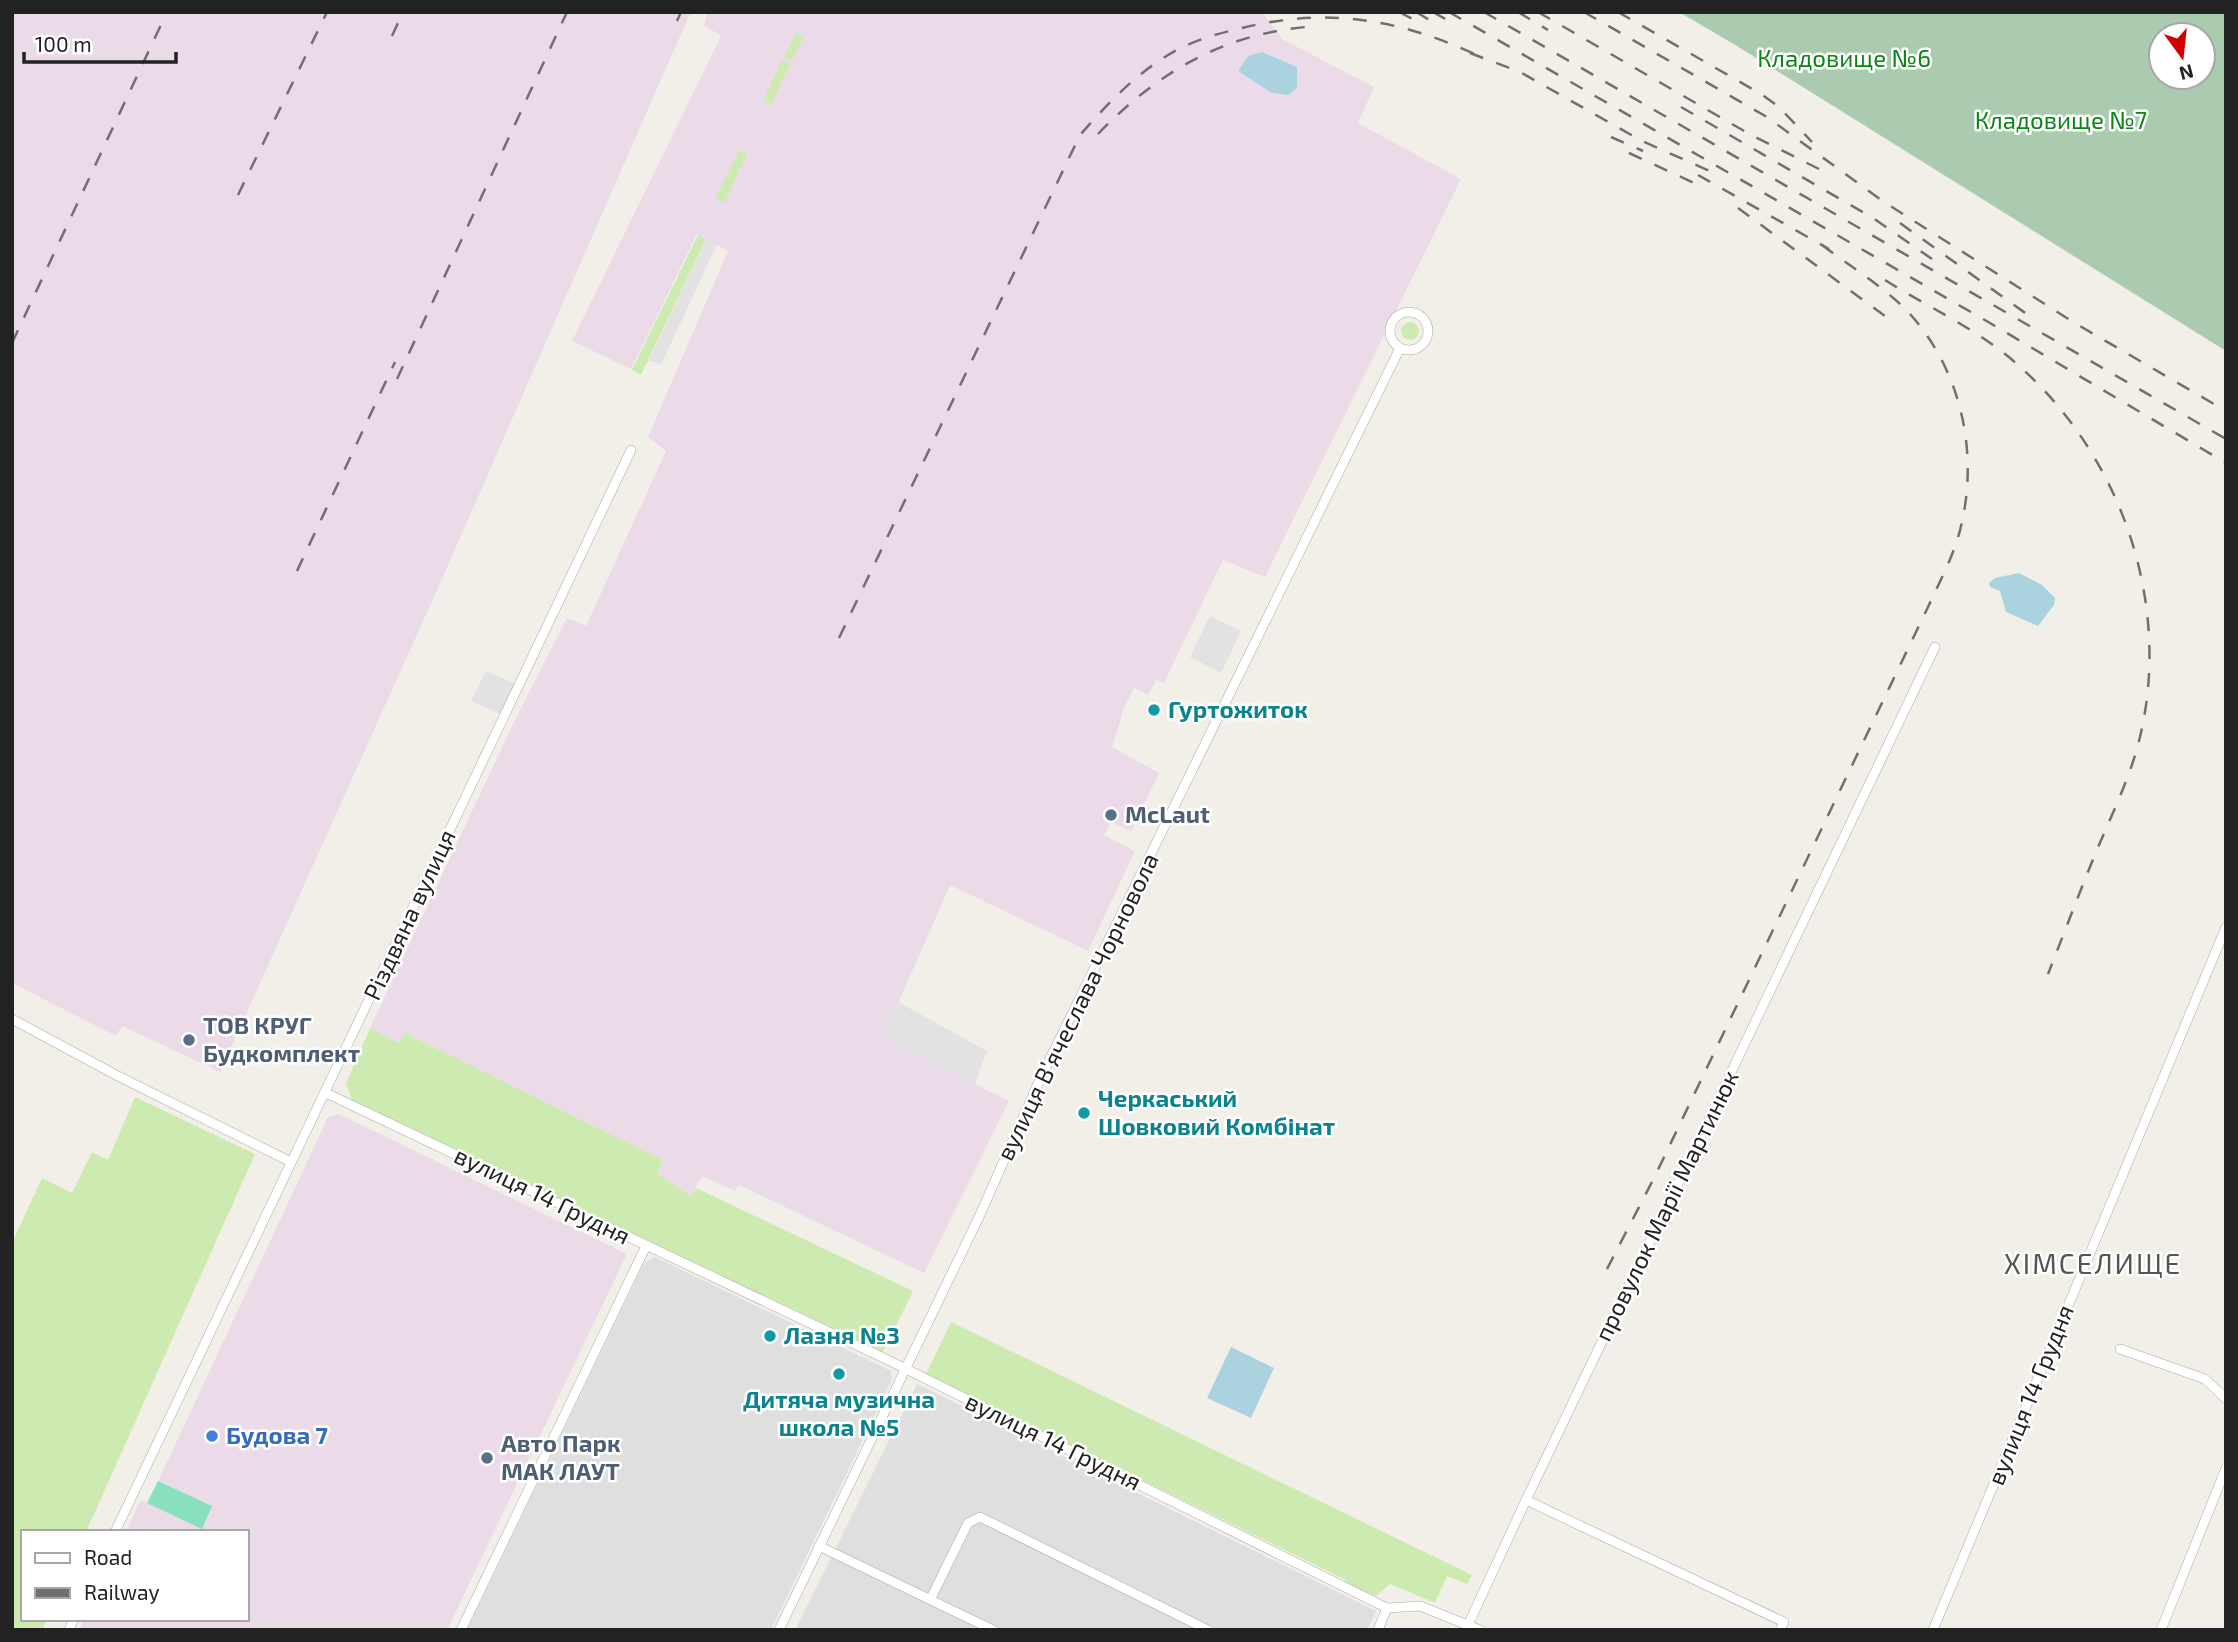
<svg xmlns="http://www.w3.org/2000/svg" width="2238" height="1642" viewBox="0 0 2238 1642" font-family="'Exo 2',sans-serif">
	<style>
		.residential { fill: #e0dfdf }
		.industrial { fill: #ebdbe8 }
		.grass { fill: #cdebb0 }
		.cemetery { fill: #aacbaf; fill-rule: evenodd }
		.pitch { fill: #88e0be }
		.parking { fill: #e2e2e2 }
		.water { fill: #aad3df }
		.lines { fill: none; stroke-linecap: round; stroke-linejoin: round }
		.street-casing { stroke: #a9a9a9; stroke-width: 10 }
		.street { stroke: #fff; stroke-width: 9 }
		.rail { stroke: #707070; stroke-width: 2.5; stroke-dasharray: 14 14; stroke-linecap: butt }
		.culture-dot { fill: #0f9aa8; stroke: #fff; stroke-width: 2.5 }
		.service-dot { fill: #5c6f8a; stroke: #fff; stroke-width: 2.5 }
		.shop-dot { fill: #3f7fe0; stroke: #fff; stroke-width: 2.5 }
		.labels { text-anchor: middle; stroke-width: 5; stroke-linejoin: round; paint-order: stroke }
		.park-label { font-size: 24px; fill: #0c8416; stroke: #fff }
		.culture-label { font-size: 24px; font-weight: bold; fill: #0d838f; stroke: #fff; text-anchor: start }
		.service-label { font-size: 24px; font-weight: bold; fill: #4e5e75; stroke: #fff; text-anchor: start }
		.street-label { font-size: 24px; fill: #222; stroke: #fff }
		.shop-label { font-size: 24px; font-weight: bold; fill: #366cbe; stroke: #fff; text-anchor: start }
		.quarter-label { font-size: 28px; letter-spacing: 2px; fill: #555; stroke: #fff }
	</style>
	<rect width="100%" height="100%" fill="#f2efe9"/>
	<g class="residential">
		<path d="M655,1257l236,114 1,8 -121,251h-304l177,-367z"/>
		<path d="M917,1384l459,227 -9,19h-572z"/>
	</g>
	<g class="industrial">
		<path d="M12,12h681l-5,6 -246,561 -222,493 -98,-46 -6,10 -104,-53z"/>
		<path d="M707,12h555l20,27 92,48 -16,36 103,56 -196,398 -42,-17 -59,123 -8,-3 -8,15 -14,-7 -10,20 -12,39 47,26 -28,58 -20,-9 -7,13 31,16 -47,100 -138,-66 -67,153 126,63 -85,172 -185,-88 -4,6 -33,-15 -11,20 -34,-23 6,-13 -258,-127 -6,10 -29,-15 144,-306 51,-100 2,-4 19,8 80,-175 -18,-14 80,-186 -31,-17 -66,135 -59,-28 149,-305 -17,-11z"/>
		<path d="M339,1114l288,140 -180,376h-368l5,-11h163v-87h-121l14,-31 8,2 180,-386z"/>
	</g>
	<g class="grass">
		<path d="M796,32l8,4 -12,24 -8,-3z"/>
		<path d="M782,60l8,4 -19,41 -8,-4z"/>
		<path d="M739,151l8,3 -23,49 -9,-4z"/>
		<path d="M698,235l8,4 -65,136 -9,-5z"/>
		<circle cx="1410" cy="331" r="9"/>
		<path d="M370,1028l29,15 6,-10 258,127 -6,13 34,23 5,-8 217,103 -30,61 -531,-252 -6,-16z"/>
		<path d="M135,1097l120,57 -169,378h-63v87h24l-5,11h-30v-387l30,-65 30,15 20,-41 16,8z"/>
		<path d="M951,1322l521,253 -5,9 -20,-8 -12,27 -45,-19 -14,12 -23,-9 -9,-8 -418,-205z"/>
	</g>
	<path class="cemetery" d="M1679,12h547v339l-489,-305zM2161,35h42v42h-42z"/>
	<path class="pitch" d="M158,1481l54,25 -10,23 -55,-26z"/>
	<g class="parking">
		<path d="M706,240l11,4 -56,121 -12,-5z"/>
		<path d="M1210,616l31,15 -20,42 -31,-16z"/>
		<path d="M486,671l35,15 -16,30 -34,-15z"/>
		<path d="M898,1002l89,49 -12,33 -93,-46z"/>
	</g>
	<g class="water">
		<path d="M1262,52l35,15v21l-9,7 -16,-2 -34,-22 10,-15z"/>
		<path d="M2019,573l23,12 13,13 -1,7 -16,21 -32,-14 -6,-21 -10,-4 -1,-4 6,-5z"/>
		<path d="M1231,1347l43,21 -23,50 -44,-20z"/>
	</g>
	<g class="lines">
		<defs>
			<g id="street">
				<circle cx="1409" cy="331" r="19"/>
				<path d="M12,1019l104,56 175,87"/>
				<path d="M326,1093l564,268 497,247 33,-2 60,24"/>
				<path d="M2120,1349l85,30 21,20"/>
				<path d="M115,1532l516,-1082"/>
				<path d="M819,1546l174,84"/>
				<path d="M931,1598l37,-75 12,-6 228,113"/>
				<path d="M1468,1625l58,-125"/>
				<path d="M69,1630l5,-11"/>
				<path d="M461,1630l185,-384"/>
				<path d="M779,1630l200,-413 61,-138 360,-731"/>
				<path d="M1378,1630l9,-22"/>
				<path d="M1780,1630l4,-8 -258,-122 409,-853"/>
				<path d="M1933,1630l293,-703"/>
				<path d="M2161,1630l65,-162"/>
			</g>
		</defs>
		<use href="#street" class="street-casing"/>
		<use href="#street" class="street"/>
		<g class="rail">
			<path d="M1399,12l23,12"/>
			<path d="M1416,12l24,14"/>
			<path d="M1433,12l23,13"/>
			<path d="M1449,12l541,311 236,140"/>
			<path d="M1484,12l742,427"/>
			<path d="M1518,12l30,18"/>
			<path d="M1538,12l213,123 80,40"/>
			<path d="M1584,12l183,105 114,83 192,122 153,89"/>
			<path d="M1618,12l143,82 18,13 33,35"/>
			<path d="M677,21l4,-9"/>
			<path d="M392,36l11,-24"/>
			<path d="M1470,53l50,19 122,69 70,31"/>
			<path d="M1681,107l192,111 59,41"/>
			<path d="M1098,134c58,-60 122,-99 208,-107"/>
			<path d="M1611,137l32,14"/>
			<path d="M1629,153l76,35"/>
			<path d="M1698,175l131,74"/>
			<path d="M238,195l89,-183"/>
			<path d="M1738,208l155,114"/>
			<path d="M1900,223l128,92"/>
			<path d="M1885,280c44,28 95,50 134,86 103,91 154,240 120,375 -9,36 -26,71 -40,104 -18,43 -34,86 -51,129"/>
			<path d="M12,343l155,-331"/>
			<path d="M397,379l170,-367"/>
			<path d="M297,571l98,-209"/>
			<path d="M839,638l241,-503c29,-33 61,-67 101,-87 19,-10 44,-16 65,-21 84,-20 156,-7 233,29"/>
			<path d="M1607,1269l47,-91 274,-571c11,-24 24,-48 31,-73 21,-76 4,-161 -49,-220 -24,-26 -59,-47 -88,-69"/>
		</g>
	</g>
	<g class="culture-dot">
		<circle cx="1154" cy="710" r="7"/>
		<circle cx="1084" cy="1113" r="7"/>
		<circle cx="770" cy="1336" r="7"/>
		<circle cx="839" cy="1374" r="7"/>
	</g>
	<g class="service-dot">
		<circle cx="1111" cy="815" r="7"/>
		<circle cx="189" cy="1040" r="7"/>
		<circle cx="487" cy="1458" r="7"/>
	</g>
	<circle class="shop-dot" cx="212" cy="1436" r="7"/>
	<g class="labels">
		<g class="park-label">
			<text x="1844" y="67">Кладовище №6</text>
			<text x="2061" y="129">Кладовище №7</text>
		</g>
		<g class="culture-label">
			<text x="1168" y="718">Гуртожиток</text>
			<text x="1098" y="1107">Черкаський<tspan x="1098" dy="28">Шовковий Комбінат</tspan></text>
			<text x="784" y="1344">Лазня №3</text>
			<text x="839" y="1408" text-anchor="middle">Дитяча музична<tspan x="839" dy="28">школа №5</tspan></text>
		</g>
		<g class="service-label">
			<text x="1125" y="823">McLaut</text>
			<text x="203" y="1034">ТОВ КРУГ<tspan x="203" dy="28">Будкомплект</tspan></text>
			<text x="501" y="1452">Авто Парк<tspan x="501" dy="28">МАК ЛАУТ</tspan></text>
		</g>
		<g class="street-label">
			<text transform="translate(410 915) rotate(-65)" y="8">Різдвяна вулиця</text>
			<text transform="translate(1078 1007) rotate(-64)" y="8">вулиця Вʼячеслава Чорновола</text>
			<text transform="translate(542 1196) rotate(26)" y="8">вулиця 14 Грудня</text>
			<text transform="translate(1667 1206) rotate(-64)" y="8">провулок Марії Мартинюк</text>
			<text transform="translate(2031 1395) rotate(-68)" y="8">вулиця 14 Грудня</text>
			<text transform="translate(1053 1442) rotate(26)" y="8">вулиця 14 Грудня</text>
		</g>
		<g class="shop-label">
			<text x="226" y="1444">Будова 7</text>
		</g>
		<g class="quarter-label">
			<text x="2093" y="1274">ХІМСЕЛИЩЕ</text>
		</g>
	</g>
	<rect width="2238" height="1642" fill="none" stroke="#222222" stroke-width="28"/>
	<rect x="21" y="1530" width="228" height="91" fill="#ffffff" stroke="#a7a7a7" stroke-width="2"/>
	<rect x="35" y="1553" width="35" height="10" fill="#ffffff" stroke="#a7a7a7" stroke-width="2"/>
	<text x="84" y="1565" font-size="21" fill="#222222">Road</text>
	<rect x="35" y="1588" width="35" height="10" fill="#707070" stroke="#a7a7a7" stroke-width="2"/>
	<text x="84" y="1600" font-size="21" fill="#222222">Railway</text>
	<g transform="translate(2182 56) rotate(165)"><circle r="33" fill="#ffffff" stroke="#a7a7a7" stroke-width="2"/>
	<path d="M0-5L12 26L0 18L-12 26Z" fill="#d40000"/>
	<text y="-10" font-size="19" font-weight="bold" text-anchor="middle" fill="#222222">N</text>
	</g>
	<path d="M24 52v10h152v-10" fill="none" stroke="#222222" stroke-width="3.5"/>
	<text x="35" y="52" font-size="21" fill="#222222" stroke="#ffffff" stroke-width="5" paint-order="stroke">100 m</text>
</svg>
